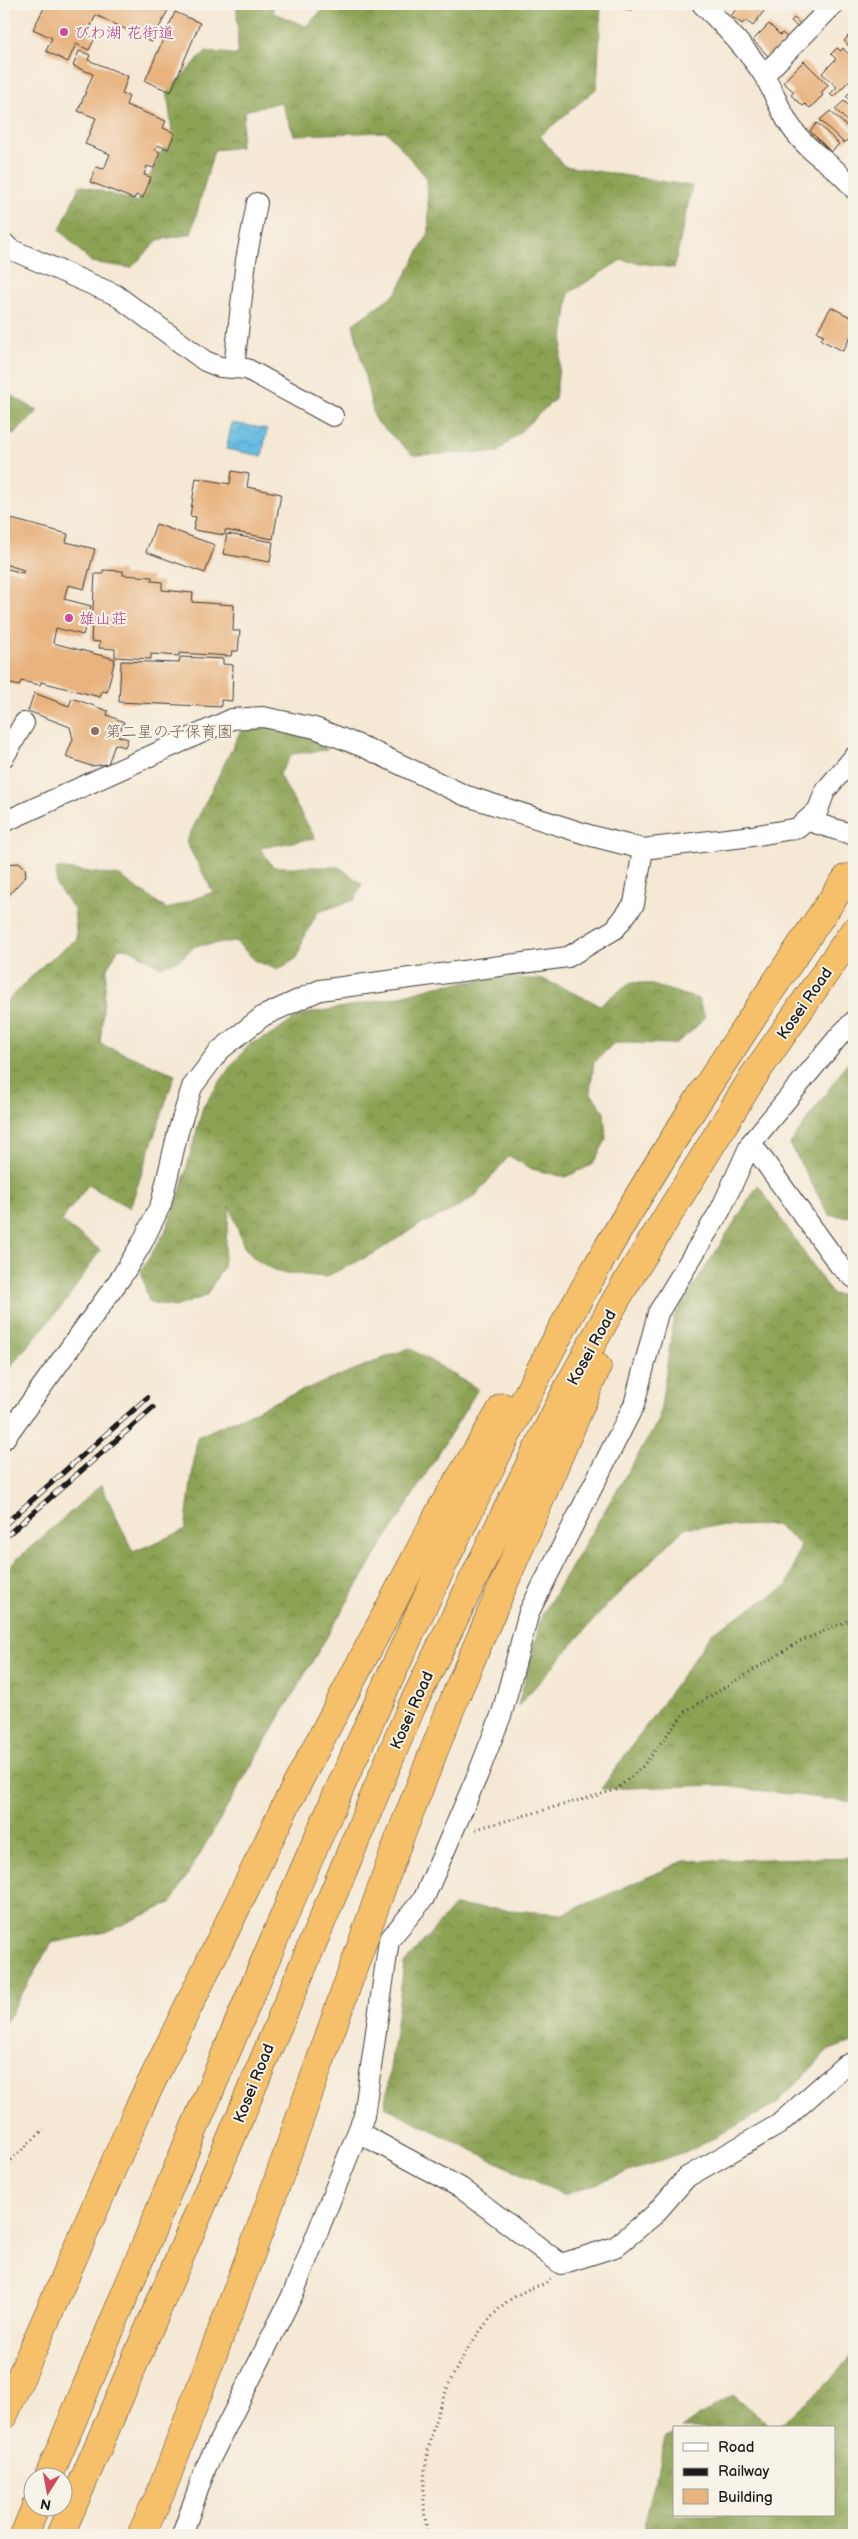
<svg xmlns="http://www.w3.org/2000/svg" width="858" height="2539" viewBox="0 0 858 2539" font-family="'Balsamiq Sans','Klee One',sans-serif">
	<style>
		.forest { fill: url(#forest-crowns); stroke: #546038 }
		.water { fill: url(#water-waves); stroke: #416c80 }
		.building { fill: #e8b37f }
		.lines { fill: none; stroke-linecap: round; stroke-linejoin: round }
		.minor-casing { stroke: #3d3b38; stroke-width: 22 }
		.highway-casing { stroke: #3d3b38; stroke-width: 29 }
		.path { stroke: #3d3b38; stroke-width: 3; stroke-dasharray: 1 4; stroke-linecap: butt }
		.minor { stroke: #fff; stroke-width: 20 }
		.highway { stroke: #f6c06b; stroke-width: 28 }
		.rail-casing { stroke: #1c1c1c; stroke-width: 5.5 }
		.rail { stroke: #f7f3e8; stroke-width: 4; stroke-dasharray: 11; stroke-linecap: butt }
		.hotel-dot { fill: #d1479c; stroke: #f7f3e8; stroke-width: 2 }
		.education-dot { fill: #8d6e63; stroke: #f7f3e8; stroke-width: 2 }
		.labels { text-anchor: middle; stroke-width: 4; stroke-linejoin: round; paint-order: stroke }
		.hotel-label { font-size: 16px; fill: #b23c85; stroke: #f7f3e8; text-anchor: start }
		.education-label { font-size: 16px; fill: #785e54; stroke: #f7f3e8; text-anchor: start }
		.street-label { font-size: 16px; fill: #1c1c1c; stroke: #f7f3e8 }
	</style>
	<defs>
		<pattern id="forest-crowns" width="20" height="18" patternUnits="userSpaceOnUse" patternTransform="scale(1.25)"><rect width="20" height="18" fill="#8ca354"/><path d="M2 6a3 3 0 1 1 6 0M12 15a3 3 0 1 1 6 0" fill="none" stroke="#728445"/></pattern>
		<pattern id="water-waves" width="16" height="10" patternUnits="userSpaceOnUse" patternTransform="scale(1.25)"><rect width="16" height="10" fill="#66bce3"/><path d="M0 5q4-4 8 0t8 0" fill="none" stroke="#58a1c2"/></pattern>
	</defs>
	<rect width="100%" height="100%" fill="#f7f3e8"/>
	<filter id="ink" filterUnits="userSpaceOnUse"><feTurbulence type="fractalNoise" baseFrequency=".02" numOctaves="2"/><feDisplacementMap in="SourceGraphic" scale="10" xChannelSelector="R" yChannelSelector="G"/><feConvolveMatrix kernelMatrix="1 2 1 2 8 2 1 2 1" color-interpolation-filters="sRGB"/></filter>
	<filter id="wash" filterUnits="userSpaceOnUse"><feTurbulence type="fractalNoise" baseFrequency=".0096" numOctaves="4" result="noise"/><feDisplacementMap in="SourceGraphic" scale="20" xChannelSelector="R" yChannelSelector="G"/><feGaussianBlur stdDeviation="1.12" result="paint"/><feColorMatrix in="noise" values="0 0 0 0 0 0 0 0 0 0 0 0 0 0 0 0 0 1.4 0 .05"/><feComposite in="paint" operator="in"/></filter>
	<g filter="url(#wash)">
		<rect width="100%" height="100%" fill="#f5e8d4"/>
		<g class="forest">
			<path d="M237,4h36v9l33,13 22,-22h273l-4,84 -57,48 24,30 128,20 -18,82 -53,-8 -52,33 -14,106 -57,53 -85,3 -38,-35 -22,-96 43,-31 33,-60 -2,-55 -40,-46 -93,3 -13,-33 -36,9 -5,36 -26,3 -23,84 -33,6 -27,28 -40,-6 -31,-32 20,-45 57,17 35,-71 -5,-39 39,-41 32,4z"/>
			<path d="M4,391l34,20 -24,23 -10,-5z"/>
			<path d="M274,727l42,7 11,16 -35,4 -13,21 36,63 -55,10 13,19h66l23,17 -7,16 -37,12 -14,25 -7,21 -19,12 -22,-9 -21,-20 -40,5 -15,13 -19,8 -31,-18 -11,-1 -12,20 -7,76 75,30 -45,134 -42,-23 -27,36 39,29 -34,51 -62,73v-370l38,-38 35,-27 -3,-30 -18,-24 1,-17 63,8 47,33 46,-17 -27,-50 56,-114z"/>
			<path d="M504,977l41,3 55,25 31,-23 18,2 49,15 7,18 -12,13 -18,14 -61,-1 -20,19 -4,30 14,19 2,29 -14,25 -27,12 -33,-8 -23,-13 -34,40 -20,13 -38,17 -44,28 -48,23 -48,-5 -22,-13 -11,-12 -14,-41 -7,61 -17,29 -31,11 -26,-5 -8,-31 24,-39 14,-36 24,-89 27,-40 20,-23 23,-10 27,-19 94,-17 42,-12z"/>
			<path d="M854,1054v163l-25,-2 -39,-71z"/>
			<path d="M758,1185l74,109 22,2v506l-138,-17 -115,4 112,-157 74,-46 14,-41 -25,-20 -90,2 -79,78 -89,101 24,-91 117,-195 15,-103z"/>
			<path d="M409,1348l69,41 -135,220 -172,294 -65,29 -55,11 -47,82v-454l97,-86 32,67 52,-22 12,-93 87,-39z"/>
			<path d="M854,1857v185l-25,8 -54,55 -82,44 -129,46 -179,-88 19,-143 50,-58 110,8 120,-53z"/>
			<path d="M854,2352v183h-212l23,-96 9,-6v82h160v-87h-59l55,-47z"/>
			<path d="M733,2394l40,34h-91z"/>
		</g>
		<path class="water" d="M232,423l35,6 -5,27 -36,-7z"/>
		<g id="blocks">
			<g class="building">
				<path d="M46,4h125l-19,38 -56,-27 -9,19 8,4 -6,12 -13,-6 -8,18 -22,-11 6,-13 -19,-9z"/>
				<path d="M180,4h14l-3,5z"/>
				<path d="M613,4h20l-2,7z"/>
				<path d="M740,4h29l-16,22 -8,-6 -3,4 -11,-8z"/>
				<path d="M175,12l25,11 -29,69 -26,-11z"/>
				<path d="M794,18l8,8 -2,3 -9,-8z"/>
				<path d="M769,24l11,11 2,-2 6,5 -19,19 -16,-17z"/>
				<path d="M849,35l5,5v11l-10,-10z"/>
				<path d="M837,48l4,3 2,-3 11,12 -2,9 2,7 -21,21 -3,-3 7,-7 -15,-14 14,-14 -5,-5z"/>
				<path d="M79,51l11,4 -2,5 40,16 -6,18 7,2 -3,9 40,16 -3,7 12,5 -7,16 -11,-4 -2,5 5,2 -6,16 -7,-2 -3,9 7,2 -8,21 -7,-3 -2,4 -44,-17 6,-15 8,2 6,-15 -25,-10 11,-26 -18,-7 15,-37 -20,-8z"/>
				<path d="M804,61l24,24 -7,8 2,2 -13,13 -5,-4 -2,2 -12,-11 3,-3 -11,-10z"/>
				<path d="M854,88v17l-8,-9z"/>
				<path d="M844,101l10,10v17l-19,-19z"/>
				<path d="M830,111l24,22 -10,10 -24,-23z"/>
				<path d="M817,123l22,21 -8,8 -21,-21z"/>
				<path d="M831,307l23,12v11l-11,21 -22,-11 3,-5 -7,-3z"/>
				<path d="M232,471l17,3 -2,13 34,7 -8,45 -48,-9v5l-32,-5 3,-13 -6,-1 6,-38 34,6z"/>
				<path d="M4,494l4,1 -4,15z"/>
				<path d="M4,517l64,17 -2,8 29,7 -11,40 -16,-4 -4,14 27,7 -8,29 -27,-7 -3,15 62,16 -8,33 -5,-1 -2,6 -59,-15 -1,3 -19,-4 -2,5 -15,-4v-114l19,5 1,-3 -20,-6z"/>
				<path d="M156,524l59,21 -10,28 -59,-21z"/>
				<path d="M227,534l46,8 -3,20 -47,-8z"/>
				<path d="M103,570l20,1v4l29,2v4l10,1v8l31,3 -1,9 42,3 -1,26h7l-2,20h-6l-1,5 -52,-3v3l-28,-2v5l-36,-2v-8l-16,-1 1,-6 -9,-1 4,-67h8z"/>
				<path d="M180,657l43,2v5l10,1 -1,36 -11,-1v7l-102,-5 2,-41 58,2z"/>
				<path d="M34,693l35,13 3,-8 36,13 -1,4 17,7 -6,14 10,3 -3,8 -10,-3 -7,20 -17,2 -25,-9 7,-18 -3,-12 -42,-16z"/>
				<path d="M20,863l5,5 1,8 -22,24v-36z"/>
			</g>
		</g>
	</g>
	<g filter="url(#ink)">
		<use href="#blocks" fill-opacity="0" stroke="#3d3b38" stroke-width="1"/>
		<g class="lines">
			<defs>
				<g id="minor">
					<path d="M702,4c19,18 49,50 63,73 10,17 16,38 29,54 18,25 42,34 60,58"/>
					<path d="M764,75l70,-71"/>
					<path d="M4,243l6,6 106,46 89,66 15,6 27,2 86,47"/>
					<path d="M234,368l12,-108 11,-57"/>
					<path d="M4,757l20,-34"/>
					<path d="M808,821l46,14"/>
					<path d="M4,822l228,-103 31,-2 52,11 51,20 98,47 128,41 51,13 109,-13 46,-8 20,-18 7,-19 29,-34"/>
					<path d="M751,1143l89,123 14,12"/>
					<path d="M4,1439l118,-163 20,-33 19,-39 17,-72 14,-45 27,-36 44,-35 57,-26 248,-33 47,-28 19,-25 9,-55"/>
					<path d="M358,2132l103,56 100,76 54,-17 39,-32 33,-38 91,-52 66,-59 10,-4"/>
					<path d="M182,2535l24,-68 87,-173 71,-178 25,-176 35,-42 54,-124 24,-61 27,-101 105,-207 24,-92 63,-104 30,-66 89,-108 14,-14"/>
				</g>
				<g id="highway">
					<path d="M4,2415l134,-305 147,-303 157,-299 61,-101"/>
					<path d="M49,2476c156,-370 303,-745 489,-1102 90,-173 199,-336 309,-496"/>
					<path d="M24,2535l12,-29"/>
					<path d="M60,2535l171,-397 180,-430 93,-192 65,-130 48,-88 136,-221 101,-146"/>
					<path d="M141,2535l20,-43 106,-281 131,-369 58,-147 141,-328"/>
				</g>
			</defs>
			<use href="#minor" class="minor-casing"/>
			<use href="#highway" class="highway-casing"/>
			<g class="path">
				<path d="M476,1829l140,-39 26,-23 44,-56 113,-69 55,-24"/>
				<path d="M4,2167l40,-38"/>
				<path d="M428,2535c-17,-76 19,-175 74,-229 6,-6 17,-12 25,-16 9,-5 17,-3 23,-12"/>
			</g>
			<use href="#minor" class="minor"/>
			<use href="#highway" class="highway"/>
			<defs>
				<g id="rail">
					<path d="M4,1525l143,-127"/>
					<path d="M4,1538l149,-130"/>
				</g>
			</defs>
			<use href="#rail" class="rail-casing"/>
			<use href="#rail" class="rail"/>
		</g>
	</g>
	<g class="hotel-dot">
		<circle cx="64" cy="32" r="5"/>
		<circle cx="69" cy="618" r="5"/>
	</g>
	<circle class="education-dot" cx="95" cy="731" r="5"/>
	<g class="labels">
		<g class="hotel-label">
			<text x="74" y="38">びわ湖 花街道</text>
			<text x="79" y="624">雄山荘</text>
		</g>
		<g class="education-label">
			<text x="105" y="737">第二星の子保育園</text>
		</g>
		<g class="street-label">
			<text transform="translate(804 1003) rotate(-55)" y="6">Kosei Road</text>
			<text transform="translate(591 1347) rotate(-61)" y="6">Kosei Road</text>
			<text transform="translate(411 1710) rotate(-66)" y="6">Kosei Road</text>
			<text transform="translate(253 2083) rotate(-68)" y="6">Kosei Road</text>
		</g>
	</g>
	<rect width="858" height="2539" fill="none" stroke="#f7f3e8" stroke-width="20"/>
	<rect x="673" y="2426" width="162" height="90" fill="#f7f3e8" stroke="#9f9d96"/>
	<rect x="683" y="2443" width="25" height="8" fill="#ffffff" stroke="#9f9d96"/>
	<text x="718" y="2452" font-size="15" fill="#1c1c1c">Road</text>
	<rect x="683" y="2468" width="25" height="8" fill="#1c1c1c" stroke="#9f9d96"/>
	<text x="718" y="2476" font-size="15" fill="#1c1c1c">Railway</text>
	<rect x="683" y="2489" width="25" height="15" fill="#e8b37f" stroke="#9f9d96"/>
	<text x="718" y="2502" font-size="15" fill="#1c1c1c">Building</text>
	<g transform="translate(48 2492) rotate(191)"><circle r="24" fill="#f7f3e8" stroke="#9f9d96"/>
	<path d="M0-4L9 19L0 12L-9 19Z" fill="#d1495b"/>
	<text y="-8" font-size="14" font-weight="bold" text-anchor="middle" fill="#1c1c1c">N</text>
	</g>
</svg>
